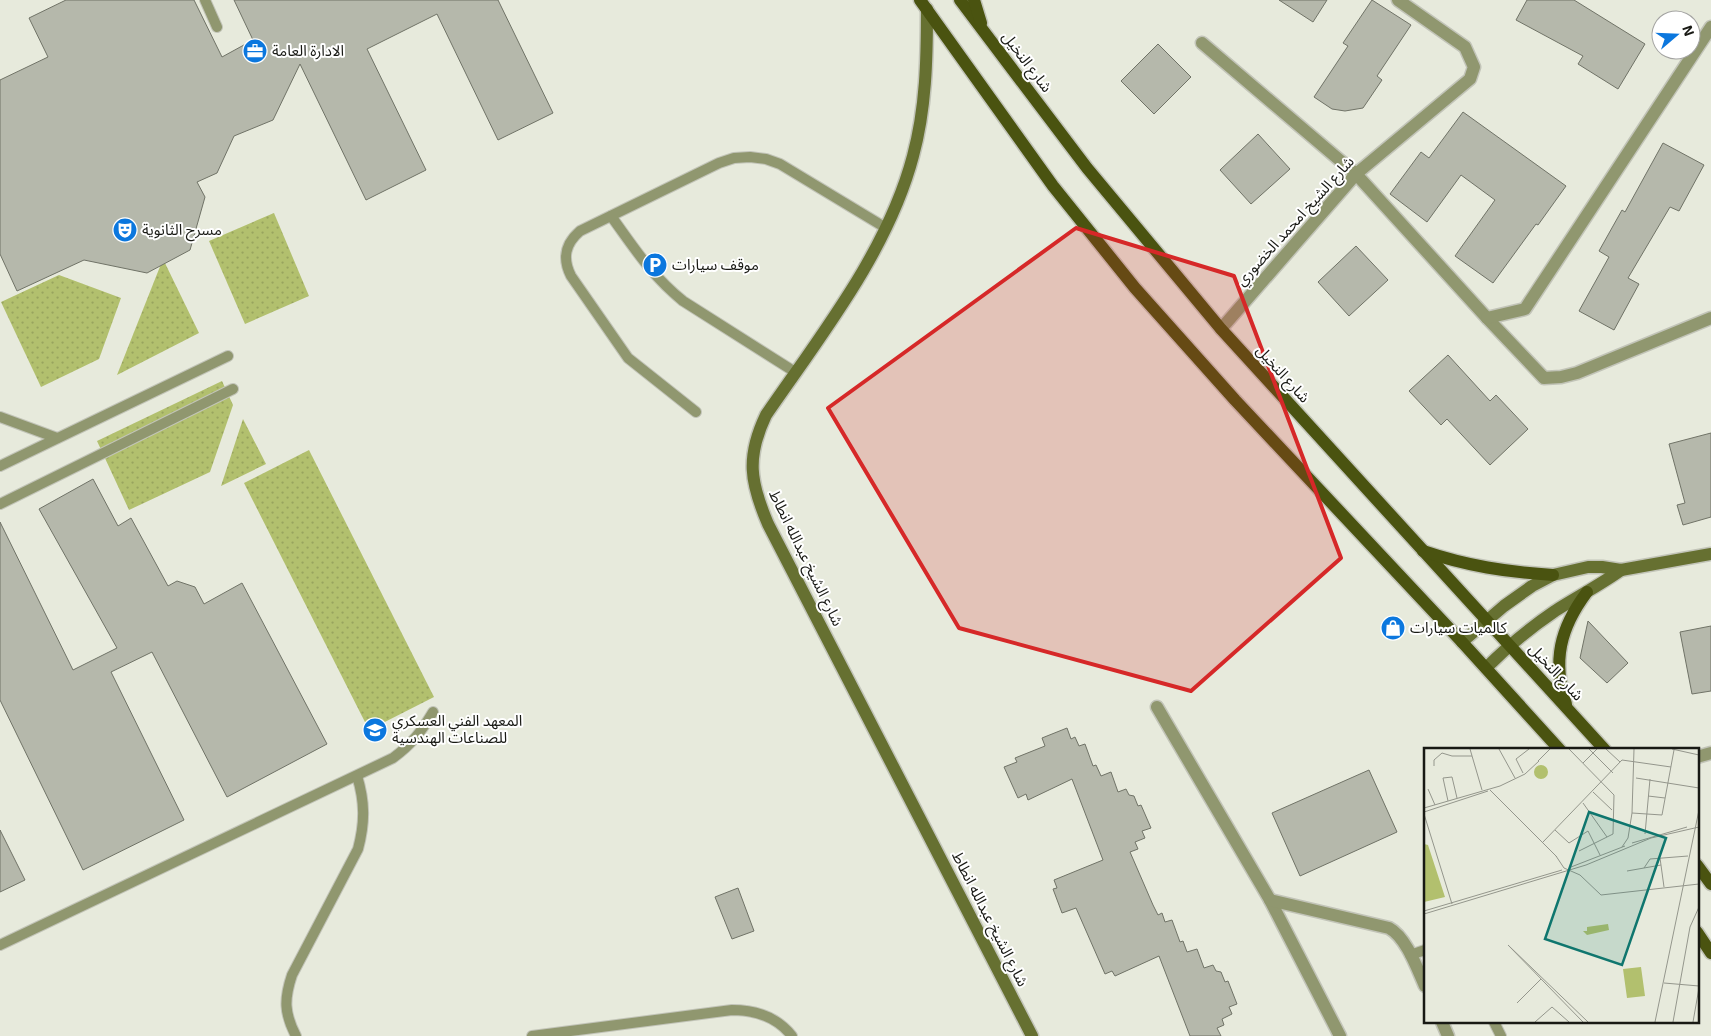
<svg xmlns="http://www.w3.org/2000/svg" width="1711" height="1036" viewBox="0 0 1711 1036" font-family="'Exo 2','Noto Sans Arabic',sans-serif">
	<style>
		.grass { fill: url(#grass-dots) }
		.building { fill: #b5b8ab; stroke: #707367 }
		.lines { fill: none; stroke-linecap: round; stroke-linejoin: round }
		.lane-casing { stroke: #c2c4b8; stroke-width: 12 }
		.street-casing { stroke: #c2c4b8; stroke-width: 15 }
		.secondary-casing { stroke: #c2c4b8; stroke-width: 15 }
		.primary-casing { stroke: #c2c4b8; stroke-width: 15 }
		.lane { stroke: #90976f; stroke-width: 10 }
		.street { stroke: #90976f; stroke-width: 12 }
		.secondary { stroke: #667031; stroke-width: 12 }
		.primary { stroke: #4a5310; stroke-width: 12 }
		.marked { fill: #d62828; fill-opacity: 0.2; stroke: #d62828; stroke-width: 4; stroke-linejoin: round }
		.labels { text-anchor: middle; stroke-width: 4; stroke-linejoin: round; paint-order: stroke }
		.poi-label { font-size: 15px; fill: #181914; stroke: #fff; text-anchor: start }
		.street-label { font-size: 15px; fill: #181914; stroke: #fff }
		.inset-road { fill: none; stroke: #94968c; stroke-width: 1 }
		.view { fill: #0f766e; fill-opacity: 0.15; stroke: #0f766e; stroke-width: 2.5 }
		.inset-edge { fill: none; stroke: #181914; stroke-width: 2.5 }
	</style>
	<defs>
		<pattern id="grass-dots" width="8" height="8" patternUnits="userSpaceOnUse" patternTransform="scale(1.25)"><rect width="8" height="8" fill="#b2c06e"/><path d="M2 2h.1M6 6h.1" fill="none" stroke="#98a45e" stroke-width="1.8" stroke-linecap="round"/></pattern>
	</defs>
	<rect width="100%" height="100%" fill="#e7eadc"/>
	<g class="grass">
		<path d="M274,213l35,83 -64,28 -36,-83z"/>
		<path d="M163,259l36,74 -82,42z"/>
		<path d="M59,275l62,23 -22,61 -58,28 -40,-85z"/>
		<path d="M222,381l11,24 -23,67 -81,38 -32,-69z"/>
		<path d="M243,419l23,45 -45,22z"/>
		<path d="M309,450l125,247 -65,33 -125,-247z"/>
	</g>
	<g class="building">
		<path d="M66,0h128l28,57 31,-17 -19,-40h264l55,113 -55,27 -61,-126 -70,35 59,121 -60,30 -66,-136 -27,56 -39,16 -17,37 -20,9 8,15 -15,53 -43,23 -63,-13 -67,31 -17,-37v-174l48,-23 -19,-39z"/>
		<path d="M1279,0h48l-14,22z"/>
		<path d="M1372,0l39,25 -34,51 5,4 -19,28 -18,3 -13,-2 -18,-12 34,-51 -5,-3z"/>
		<path d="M1527,0h47l71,44 -27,45 -40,-25 5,-8 -67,-36z"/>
		<path d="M1158,44l33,33 -37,37 -33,-33z"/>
		<path d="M1463,112l103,74 -28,39 -2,-1 -43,59 -38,-27 40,-56 -34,-25 -34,47 -37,-28 31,-42 8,6z"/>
		<path d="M1258,134l32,35 -39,35 -31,-34z"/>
		<path d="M1663,143l41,22 -25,46 -9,-4 -42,71 11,6 -25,46 -35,-19 30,-54 -10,-6 23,-41 3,2z"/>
		<path d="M1356,246l32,34 -39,36 -31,-34z"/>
		<path d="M1448,355l42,46 6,-6 32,34 -38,36 -43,-46 -6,6 -32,-34z"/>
		<path d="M1711,433v84l-28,8 -6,-20 8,-2 -16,-59z"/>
		<path d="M93,479l25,47 13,-8 37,68 9,-5 18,6 9,17 38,-21 85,161 -100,53 -75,-145 -41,20 73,148 -101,50 -83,-170v-178l73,148 44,-22 -78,-139z"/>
		<path d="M1588,621l40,42 -21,20 -27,-25z"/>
		<path d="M1711,626v65l-19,3 -12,-62z"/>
		<path d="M1067,728l4,11 4,-2 4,9 6,-2 8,22 3,-1 5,11 10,-4 7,20 8,-3 3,6 5,1 4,10 3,-1 10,23 -9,3 3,7 -10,4 3,7 -8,3 23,53 5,10 4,-2 3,9 7,-2 8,22 3,-1 4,11 10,-3 7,19 9,-3 3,6 5,1 4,10 3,-1 9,23 -8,3 3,7 -10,5 2,6 -7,3 4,8h-31l-31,-80 -44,20 -3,-5 -7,3 -29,-66 -14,5 -9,-24 4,-1 -3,-8 49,-20 -31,-81 -44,21 -2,-6 -8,4 -14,-31 13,-5 -2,-4 30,-12 -3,-8z"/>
		<path d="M1369,770l28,62 -97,44 -28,-63z"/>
		<path d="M0,830l25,50 -25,12z"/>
		<path d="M738,888l16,43 -22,8 -17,-42z"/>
	</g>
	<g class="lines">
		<defs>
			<g id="lane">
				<path d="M205,0l12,27"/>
				<path d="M611,216c24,33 40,59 72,85l112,71"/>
				<path d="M696,412l-68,-54 -57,-82c-9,-18 -6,-32 9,-45l139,-68 15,-5 16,-1 16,2 14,5 106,64"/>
				<path d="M0,417l57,21"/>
				<path d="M0,466l228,-110"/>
				<path d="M0,504l233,-115"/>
				<path d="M0,945l393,-187c19,-14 28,-26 40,-46"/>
				<path d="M1410,955l15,-5"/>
				<path d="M1494,1022l7,14"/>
				<path d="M296,1036c-12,-23 -12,-37 -4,-61l66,-126c7,-26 7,-47 -1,-73"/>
				<path d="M532,1036l200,-26c24,0 45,7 60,26"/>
			</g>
			<g id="street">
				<path d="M1202,43l154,131 131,144 57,60 17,-1 16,-4 134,-55"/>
				<path d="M1487,318l38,-9 186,-282"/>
				<path d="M1221,329l135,-155 114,-95 4,-12 -9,-20 -67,-47"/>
				<path d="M1157,707l113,193 70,136"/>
				<path d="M1697,757l14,-4"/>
				<path d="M1270,900l119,28c17,9 28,40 36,58"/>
				<path d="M1442,1022l6,14"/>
			</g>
			<g id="secondary">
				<path d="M927,9c0,50 -1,99 -14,147 -25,95 -92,179 -147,259 -20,42 -16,67 2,109l264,512"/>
				<path d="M1462,642l42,-36 28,-20 21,-11 35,-8h14l19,3 90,-16"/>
				<path d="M1486,668c21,-21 44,-40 69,-57 22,-14 45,-26 66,-41"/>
			</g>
			<g id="primary">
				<path d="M920,0l133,186 82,102 100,112 227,242 98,108"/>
				<path d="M960,0l127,168 134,161 384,421"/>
				<path d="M974,0l7,23"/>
				<path d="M1423,551c44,15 84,21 130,24"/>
				<path d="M1566,704c-14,-43 -6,-76 21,-112"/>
				<path d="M1697,865l14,19"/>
				<path d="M1697,932l14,21"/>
			</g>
		</defs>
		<use href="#lane" class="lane-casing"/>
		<use href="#street" class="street-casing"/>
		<use href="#secondary" class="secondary-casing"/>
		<use href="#primary" class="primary-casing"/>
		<use href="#lane" class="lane"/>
		<use href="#street" class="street"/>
		<use href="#secondary" class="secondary"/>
		<use href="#primary" class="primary"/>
	</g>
	<path class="marked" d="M1076,228l158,48 107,282 -150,133 -232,-63 -131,-220z"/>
	<defs>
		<symbol id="office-disc" viewBox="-11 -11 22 22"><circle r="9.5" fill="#0b77de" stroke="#fff"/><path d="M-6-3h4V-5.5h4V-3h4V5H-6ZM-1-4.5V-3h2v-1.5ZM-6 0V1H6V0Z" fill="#fff"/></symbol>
		<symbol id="theatre-disc" viewBox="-11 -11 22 22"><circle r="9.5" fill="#0b77de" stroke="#fff"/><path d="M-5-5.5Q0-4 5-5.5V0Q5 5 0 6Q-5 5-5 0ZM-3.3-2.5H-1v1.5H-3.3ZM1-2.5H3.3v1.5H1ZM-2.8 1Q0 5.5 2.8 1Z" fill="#fff"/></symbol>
		<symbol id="parking-disc" viewBox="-11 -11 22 22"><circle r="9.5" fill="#0b77de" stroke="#fff"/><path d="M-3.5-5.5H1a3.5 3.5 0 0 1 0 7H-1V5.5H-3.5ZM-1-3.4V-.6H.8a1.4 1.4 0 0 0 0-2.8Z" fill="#fff"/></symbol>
		<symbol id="shop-disc" viewBox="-11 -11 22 22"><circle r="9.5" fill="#0b77de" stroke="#fff"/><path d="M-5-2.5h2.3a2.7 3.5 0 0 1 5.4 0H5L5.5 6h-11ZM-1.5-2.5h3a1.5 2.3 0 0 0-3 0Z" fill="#fff"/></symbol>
		<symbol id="university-disc" viewBox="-11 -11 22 22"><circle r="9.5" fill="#0b77de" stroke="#fff"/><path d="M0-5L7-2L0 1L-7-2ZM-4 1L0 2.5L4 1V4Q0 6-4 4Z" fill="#fff"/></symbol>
	</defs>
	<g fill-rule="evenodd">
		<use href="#office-disc" x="241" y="37" width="28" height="28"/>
		<use href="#theatre-disc" x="111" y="216" width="28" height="28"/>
		<use href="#parking-disc" x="641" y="251" width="28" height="28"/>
		<use href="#shop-disc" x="1379" y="614" width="28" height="28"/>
		<use href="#university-disc" x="361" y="716" width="28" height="28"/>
	</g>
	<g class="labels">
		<g class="poi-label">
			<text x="272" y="56">الادارة العامة</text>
			<text x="142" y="235">مسرح الثانوية</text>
			<text x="672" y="270">موقف سيارات</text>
			<text x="1410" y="633">كالميات سيارات</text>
			<text x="392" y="726">المعهد الفني العسكري<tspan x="392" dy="17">للصناعات الهندسية</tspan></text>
		</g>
		<g class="street-label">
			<text transform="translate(1027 62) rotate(53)" y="5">شارع النخيل</text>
			<text transform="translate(1295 221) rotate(-48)" y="5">شارع الشيخ امحمد الخضوري</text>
			<text transform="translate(1283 374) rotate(48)" y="5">شارع النخيل</text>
			<text transform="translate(806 558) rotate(64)" y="5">شارع الشيخ عبدالله انطاط</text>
			<text transform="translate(1556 672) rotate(47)" y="5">شارع النخيل</text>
			<text transform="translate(990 919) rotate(63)" y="5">شارع الشيخ عبدالله انطاط</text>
		</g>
	</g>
	<g transform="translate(1424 748)">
		<rect width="275" height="275" fill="#e7eadc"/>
		<path d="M110 24a7 7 0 1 1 14 0a7 7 0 1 1-14 0ZM184,176l1,6 -22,5 -4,-4h4v-4z" fill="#b2c06e"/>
		<path d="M0,96l4,1 17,52 -21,5zM217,219l4,29 -18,2 -4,-29z" fill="#b2c06e"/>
		<path class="inset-road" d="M46,1l12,41M75,1l16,29M145,1l45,46 -1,39 -34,17M165,1l24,24M182,1l14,13M248,1l27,6M114,13l12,-12M159,15l14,-14M10,18v-6l8,-7 10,3h20M99,25l-7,-14 13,-10M212,30l63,10M4,41l7,16M66,42l67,67M169,44l19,18M224,48l17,2M24,53l-5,-23 9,-1 5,21M159,55l24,34M0,60l76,-22 25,-12 14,-13M0,64l64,-21M208,65l30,2 12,-65M0,66l28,90M131,82l14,13 19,-12 12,24M221,86l5,-55M119,94l79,-82 49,7M208,95l55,-16M198,99l6,-9 4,-25 2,-64M132,108l8,12 16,7 21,20 98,-11M236,110l4,29M147,119l54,-21M220,120l6,-9 38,-3M203,123l34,-6M0,163l138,-41M0,166l162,-49 65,-27 48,-11M240,235l35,3M93,255l24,-24M111,274l17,-15 17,15M159,274l-75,-77 80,77M231,274l44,-212M249,274l17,-95 9,-20M269,274l6,-34"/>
		<path class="view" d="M165,64l77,26 -44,127 -77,-26z"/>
		<rect width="275" height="275" class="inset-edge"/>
	</g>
	<g transform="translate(1676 35) rotate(71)"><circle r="24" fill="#ffffff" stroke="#a3a3a1"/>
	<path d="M0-4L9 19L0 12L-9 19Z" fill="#0b77de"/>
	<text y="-8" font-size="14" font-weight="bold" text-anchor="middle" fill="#181914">N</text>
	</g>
</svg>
